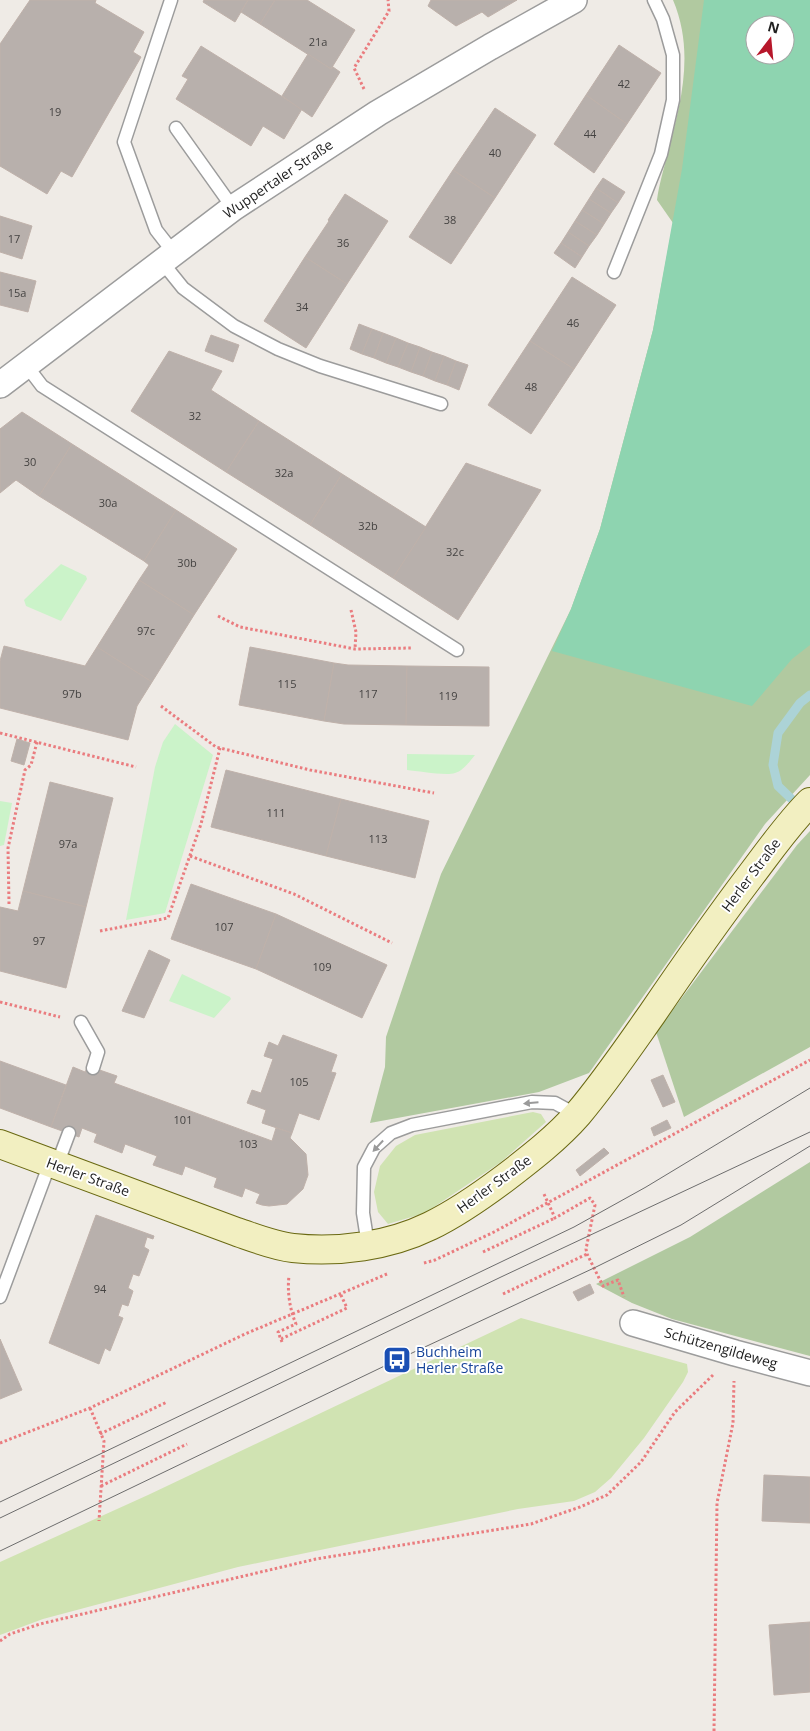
<svg xmlns="http://www.w3.org/2000/svg" width="810" height="1731" viewBox="0 0 810 1731" font-family="'Open Sans',sans-serif">
	<style>
		.grass { fill: #d0e3b2 }
		.forest { fill: #b1c9a0 }
		.park { fill: #cbf3c9 }
		.pitch { fill: #8ed4b0; fill-rule: evenodd }
		.lines { fill: none; stroke-linecap: round; stroke-linejoin: round }
		.stream { stroke: #acd3d7; stroke-width: 9 }
		.building { fill: #b8b0ac; stroke: #bfb1aa }
		.lane-casing { stroke: #9c9c9c; stroke-width: 15 }
		.street-casing { stroke: #9c9c9c; stroke-width: 28 }
		.secondary-casing { stroke: #6a6912; stroke-width: 30 }
		.path { stroke: #ea7c7f; stroke-width: 3; stroke-dasharray: 2.5 2.5; stroke-linecap: butt }
		.lane { stroke: #fff; stroke-width: 12 }
		.street { stroke: #fff; stroke-width: 25 }
		.secondary { stroke: #f2efc1; stroke-width: 28 }
		.tram { stroke: #6d6d6d; stroke-width: 1 }
		.oneway { fill: #9a9a9a }
		.labels { text-anchor: middle; stroke-width: 4; stroke-linejoin: round; paint-order: stroke }
		.number-label { font-size: 11px; fill: #454342 }
		.street-label { font-size: 14px; fill: #1f1f1f; stroke: #fff }
		.transit-label { font-size: 14px; fill: #164399; stroke: #fff; text-anchor: start }
	</style>
	<rect width="100%" height="100%" fill="#efebe6"/>
	<g class="grass">
		<path d="M533,1112l8,2 5,8 -45,40 -76,51 -37,11 -10,-12 -4,-20 6,-26 16,-20 19,-11z"/>
		<path d="M521,1318l166,46 1,8 -5,10 -39,56 -33,40 -16,14 -21,9 -56,8 -280,58 -195,52 -43,16v-73l148,-67z"/>
	</g>
	<g class="forest">
		<path d="M673,0h109l-38,13 66,561v201l-45,49 -176,249 -50,19 -169,31 15,-56 1,-30 55,-163 130,-265 29,-80 53,-199 20,-107 -16,-23c2,-16 7,-31 10,-45 14,-52 28,-103 6,-155z"/>
		<path d="M810,831v216l-126,70 -28,-85 141,-187z"/>
		<path d="M810,1162v194l-138,-37 -40,-16 -36,-19 94,-47z"/>
	</g>
	<g class="park">
		<path d="M61,564l25,12 1,3 -26,42 -35,-15 -2,-6z"/>
		<path d="M175,724l38,31 -48,158 -39,7 29,-153 8,-25z"/>
		<path d="M407,754l68,1c-5,6 -12,16 -20,18 -9,3 -37,-2 -48,-3z"/>
		<path d="M0,801l12,2 -8,42 -4,1z"/>
		<path d="M182,974l48,23 1,2 -17,19 -45,-17z"/>
	</g>
	<path class="pitch" d="M704,0h106v645l-18,14 -40,47 -200,-55 19,-42 29,-80 53,-199 29,-161zM755,25h30v30h-30z"/>
	<g class="lines">
		<path class="stream" d="M801,808l-23,-22 -5,-21 5,-32 22,-30 10,-8"/>
	</g>
	<g class="building">
		<path d="M30,0h66l-1,3 49,29 -11,20 8,5 -69,120 -11,-6 -14,23 -47,-28v-122z"/>
		<path d="M204,0h44l-13,22 -32,-20z"/>
		<path d="M248,0h27l-15,24 -19,-12z"/>
		<path d="M275,0h32l48,30 -24,39 -71,-45z"/>
		<path d="M431,0h86l-29,17 -6,-5 -26,14 -28,-20z"/>
		<path d="M619,45l42,28 -34,51 -41,-29z"/>
		<path d="M201,46l101,63 -18,30 -21,-13 -12,20 -75,-47 12,-20 -6,-3z"/>
		<path d="M308,54l23,15 2,-2 7,5 -28,45 -30,-21z"/>
		<path d="M586,95l41,29 -33,49 -40,-29z"/>
		<path d="M495,108l41,27 -41,63 -42,-28z"/>
		<path d="M453,170l42,28 -44,66 -42,-27z"/>
		<path d="M603,178l22,14 -7,11 -22,-15z"/>
		<path d="M596,188l22,15 -7,10 -22,-14z"/>
		<path d="M345,194l43,27 -41,63 -42,-27 24,-36 -1,-1z"/>
		<path d="M589,199l22,14 -7,11 -22,-14z"/>
		<path d="M582,210l22,14 -7,11 -22,-14z"/>
		<path d="M0,216l32,10 -10,33 -22,-7z"/>
		<path d="M575,221l22,14 -8,11 -21,-14z"/>
		<path d="M568,232l21,14 -7,11 -21,-14z"/>
		<path d="M561,243l21,14 -7,11 -21,-15z"/>
		<path d="M305,257l42,27 -41,64 -42,-27z"/>
		<path d="M0,272l36,9 -8,31 -28,-7z"/>
		<path d="M572,277l44,28 -42,64 -44,-28z"/>
		<path d="M359,324l13,5 -10,25 -12,-5z"/>
		<path d="M372,329l11,4 -9,25 -12,-4z"/>
		<path d="M383,333l13,5 -10,25 -12,-5z"/>
		<path d="M211,335l28,10 -6,17 -28,-11z"/>
		<path d="M396,338l12,5 -10,24 -12,-4z"/>
		<path d="M530,341l44,28 -43,65 -43,-29z"/>
		<path d="M408,343l12,4 -9,25 -13,-5z"/>
		<path d="M420,347l12,5 -9,24 -12,-4z"/>
		<path d="M169,351l53,20 -11,19 48,31 -33,51 -95,-61z"/>
		<path d="M432,352l12,4 -9,25 -12,-5z"/>
		<path d="M444,356l12,5 -9,24 -12,-4z"/>
		<path d="M456,361l12,4 -9,25 -12,-5z"/>
		<path d="M22,412l50,32 -33,52 -23,-16 -16,13v-64z"/>
		<path d="M259,421l83,53 -32,51 -84,-53z"/>
		<path d="M72,444l104,66 -32,51 -105,-65z"/>
		<path d="M466,463l75,27 -83,130 -65,-42z"/>
		<path d="M342,474l84,53 -33,51 -83,-53z"/>
		<path d="M176,510l61,39 -43,66 -55,-35 10,-15 -5,-4z"/>
		<path d="M139,580l55,35 -42,67 -55,-35z"/>
		<path d="M4,646l81,20 12,-19 55,35 -15,24 -9,34 -128,-32v-47z"/>
		<path d="M250,647l84,16 -10,58 -85,-16z"/>
		<path d="M334,663l14,2 59,1 -1,59 -62,-1 -20,-3z"/>
		<path d="M407,666l82,1v59l-83,-1z"/>
		<path d="M17,739l13,4 -6,22 -13,-4z"/>
		<path d="M226,770l115,29 -15,57 -115,-29z"/>
		<path d="M50,782l63,16 -27,109 -63,-16z"/>
		<path d="M341,799l88,22 -14,57 -89,-22z"/>
		<path d="M191,884l85,30 -20,55 -85,-30z"/>
		<path d="M23,891l63,16 -20,81 -66,-17v-64l18,4z"/>
		<path d="M276,914l111,51 -25,53 -106,-49z"/>
		<path d="M149,950l21,10 -26,58 -22,-7z"/>
		<path d="M283,1035l54,20 -6,17 5,1 -17,47 -20,-7 -7,20 -30,-10 4,-13 -19,-7 5,-13 9,3 12,-34 -9,-3 5,-14 9,4z"/>
		<path d="M0,1061l66,24 -15,42 -51,-19z"/>
		<path d="M88,1066l29,10 -3,7 158,58 4,-13 16,5 -2,5 16,16 2,21 -5,14 -16,15 -18,2 -7,-1 -6,-2 4,-9 -15,-6 -3,9 -28,-10 3,-9 -32,-12 -3,9 -29,-10 4,-9 -32,-12 -3,9 -28,-11 3,-8 -15,-6 -3,9 -28,-10 22,-60 12,5z"/>
		<path d="M663,1075l12,27 -12,5 -12,-27z"/>
		<path d="M667,1120l4,8 -17,8 -3,-8z"/>
		<path d="M604,1148l5,5 -29,23 -4,-6z"/>
		<path d="M96,1215l58,21 -1,3 -6,-2 -3,10 5,3 -10,26 -6,-2 -5,14 5,3 -5,15 -6,-2 -4,12 5,2 -13,33 -5,-3 -6,16 -50,-21z"/>
		<path d="M590,1284l4,9 -16,8 -5,-9z"/>
		<path d="M0,1339l22,51 -22,9z"/>
		<path d="M764,1475l46,2v46l-48,-2z"/>
		<path d="M810,1622v70l-36,3 -5,-70z"/>
	</g>
	<g class="lines">
		<defs>
			<g id="lane">
				<path d="M171,0l-47,142 32,88 18,23"/>
				<path d="M176,128l57,80"/>
				<path d="M162,262l21,26 51,38 44,23 42,17 121,38"/>
				<path d="M614,272l47,-118 12,-54v-45l-10,-36 -9,-19"/>
				<path d="M26,365l16,21 415,264"/>
				<path d="M81,1022l17,30 -5,16"/>
				<path d="M57,1165l12,-32"/>
				<path d="M368,1245l-5,-32 1,-46 10,-19 17,-15 21,-8 120,-23 23,1 22,12"/>
				<path d="M0,1297l50,-134"/>
			</g>
			<g id="street">
				<path d="M0,385l233,-177 145,-95 112,-66 84,-47"/>
				<path d="M633,1323l102,30 75,20"/>
			</g>
			<path id="secondary" d="M0,1144l237,88c18,6 37,14 56,16 45,5 96,-2 137,-22 27,-13 51,-30 75,-48 26,-20 52,-40 73,-64 27,-32 50,-66 74,-100 32,-47 65,-94 99,-139 19,-25 37,-51 59,-73"/>
		</defs>
		<use href="#lane" class="lane-casing"/>
		<use href="#street" class="street-casing"/>
		<use href="#secondary" class="secondary-casing"/>
		<g class="path">
			<path d="M364,89l-10,-21 35,-57 -1,-11"/>
			<path d="M351,610l5,22 -1,17"/>
			<path d="M218,616l22,11 115,22 57,-1"/>
			<path d="M161,706l55,41 94,23 124,23"/>
			<path d="M0,733l136,34"/>
			<path d="M190,856l104,38 98,49"/>
			<path d="M9,904l-1,-56 17,-78 6,-5 6,-23"/>
			<path d="M100,931l68,-13 33,-94 19,-76"/>
			<path d="M0,1002l60,15"/>
			<path d="M544,1194l11,24 35,-20 5,7 -9,44 1,5 16,32 15,-6 6,17"/>
			<path d="M483,1252l72,-34"/>
			<path d="M424,1263l11,-3 59,-28 316,-172"/>
			<path d="M503,1294l84,-40"/>
			<path d="M281,1339l66,-31 -7,-15"/>
			<path d="M282,1342l-4,-10 18,-8c-6,-14 -9,-32 -7,-48"/>
			<path d="M90,1408l14,33 -5,80"/>
			<path d="M100,1434l67,-32"/>
			<path d="M0,1443l90,-35 155,-74 142,-60"/>
			<path d="M101,1486l86,-42"/>
			<path d="M0,1641l10,-7 30,-10 276,-65 215,-35 49,-17 27,-12 34,-33 34,-50 38,-37"/>
			<path d="M714,1731l3,-228 16,-80 1,-42"/>
		</g>
		<use href="#lane" class="lane"/>
		<use href="#street" class="street"/>
		<use href="#secondary" class="secondary"/>
		<g class="tram">
			<path d="M0,1502l574,-275 72,-40 164,-99"/>
			<path d="M0,1518l501,-241 309,-145"/>
			<path d="M0,1551l397,-191 197,-92 87,-43 129,-79"/>
		</g>
	</g>
	<defs><path id="oneway-solid" d="M-6-.8H1V-3.2L6.5 0L1 3.2V.8H-6Z" transform="scale(1.25)"/></defs>
	<g class="oneway">
		<use href="#oneway-solid" transform="translate(531 1103) rotate(175)"/>
		<use href="#oneway-solid" transform="translate(378 1146) rotate(133)"/>
	</g>
	<defs>
		<symbol id="bus-square" viewBox="-11 -11 22 22"><rect x="-9" y="-9" width="18" height="18" rx="4" fill="#1a4fb4" stroke="#fff"/><path d="M-5-6H5V4H4V6H2V4H-2V6H-4V4H-5ZM-3.5-4V0h7V-4ZM-3.5 1.2v1.5H-2V1.2ZM2 1.2v1.5H3.5V1.2Z" fill="#fff"/></symbol>
	</defs>
	<g fill-rule="evenodd">
		<use href="#bus-square" x="381" y="1344" width="32" height="32"/>
	</g>
	<g class="labels">
		<g class="number-label">
			<text x="318" y="46">21a</text>
			<text x="624" y="88">42</text>
			<text x="55" y="116">19</text>
			<text x="590" y="138">44</text>
			<text x="495" y="157">40</text>
			<text x="450" y="224">38</text>
			<text x="14" y="243">17</text>
			<text x="343" y="247">36</text>
			<text x="17" y="297">15a</text>
			<text x="302" y="311">34</text>
			<text x="573" y="327">46</text>
			<text x="531" y="391">48</text>
			<text x="195" y="420">32</text>
			<text x="30" y="466">30</text>
			<text x="284" y="477">32a</text>
			<text x="108" y="507">30a</text>
			<text x="368" y="530">32b</text>
			<text x="455" y="556">32c</text>
			<text x="187" y="567">30b</text>
			<text x="146" y="635">97c</text>
			<text x="287" y="688">115</text>
			<text x="72" y="698">97b</text>
			<text x="368" y="698">117</text>
			<text x="448" y="700">119</text>
			<text x="276" y="817">111</text>
			<text x="378" y="843">113</text>
			<text x="68" y="848">97a</text>
			<text x="224" y="931">107</text>
			<text x="39" y="945">97</text>
			<text x="322" y="971">109</text>
			<text x="299" y="1086">105</text>
			<text x="183" y="1124">101</text>
			<text x="248" y="1148">103</text>
			<text x="100" y="1293">94</text>
		</g>
		<g class="street-label">
			<text transform="translate(278 179) rotate(-34)" y="5">Wuppertaler Straße</text>
			<text transform="translate(751 875) rotate(-53)" y="5">Herler Straße</text>
			<text transform="translate(88 1177) rotate(20)" y="5">Herler Straße</text>
			<text transform="translate(494 1184) rotate(-36)" y="5">Herler Straße</text>
			<text transform="translate(721 1348) rotate(16)" y="5">Schützengildeweg</text>
		</g>
		<g class="transit-label">
			<text x="416" y="1357">Buchheim<tspan x="416" dy="16">Herler Straße</tspan></text>
		</g>
	</g>
	<g transform="translate(770 40) rotate(16)"><circle r="24" fill="#ffffff" stroke="#a5a5a5"/>
	<path d="M0-4L9 19L0 12L-9 19Z" fill="#b7172b"/>
	<text y="-8" font-size="14" font-weight="bold" text-anchor="middle" fill="#1f1f1f">N</text>
	</g>
</svg>
